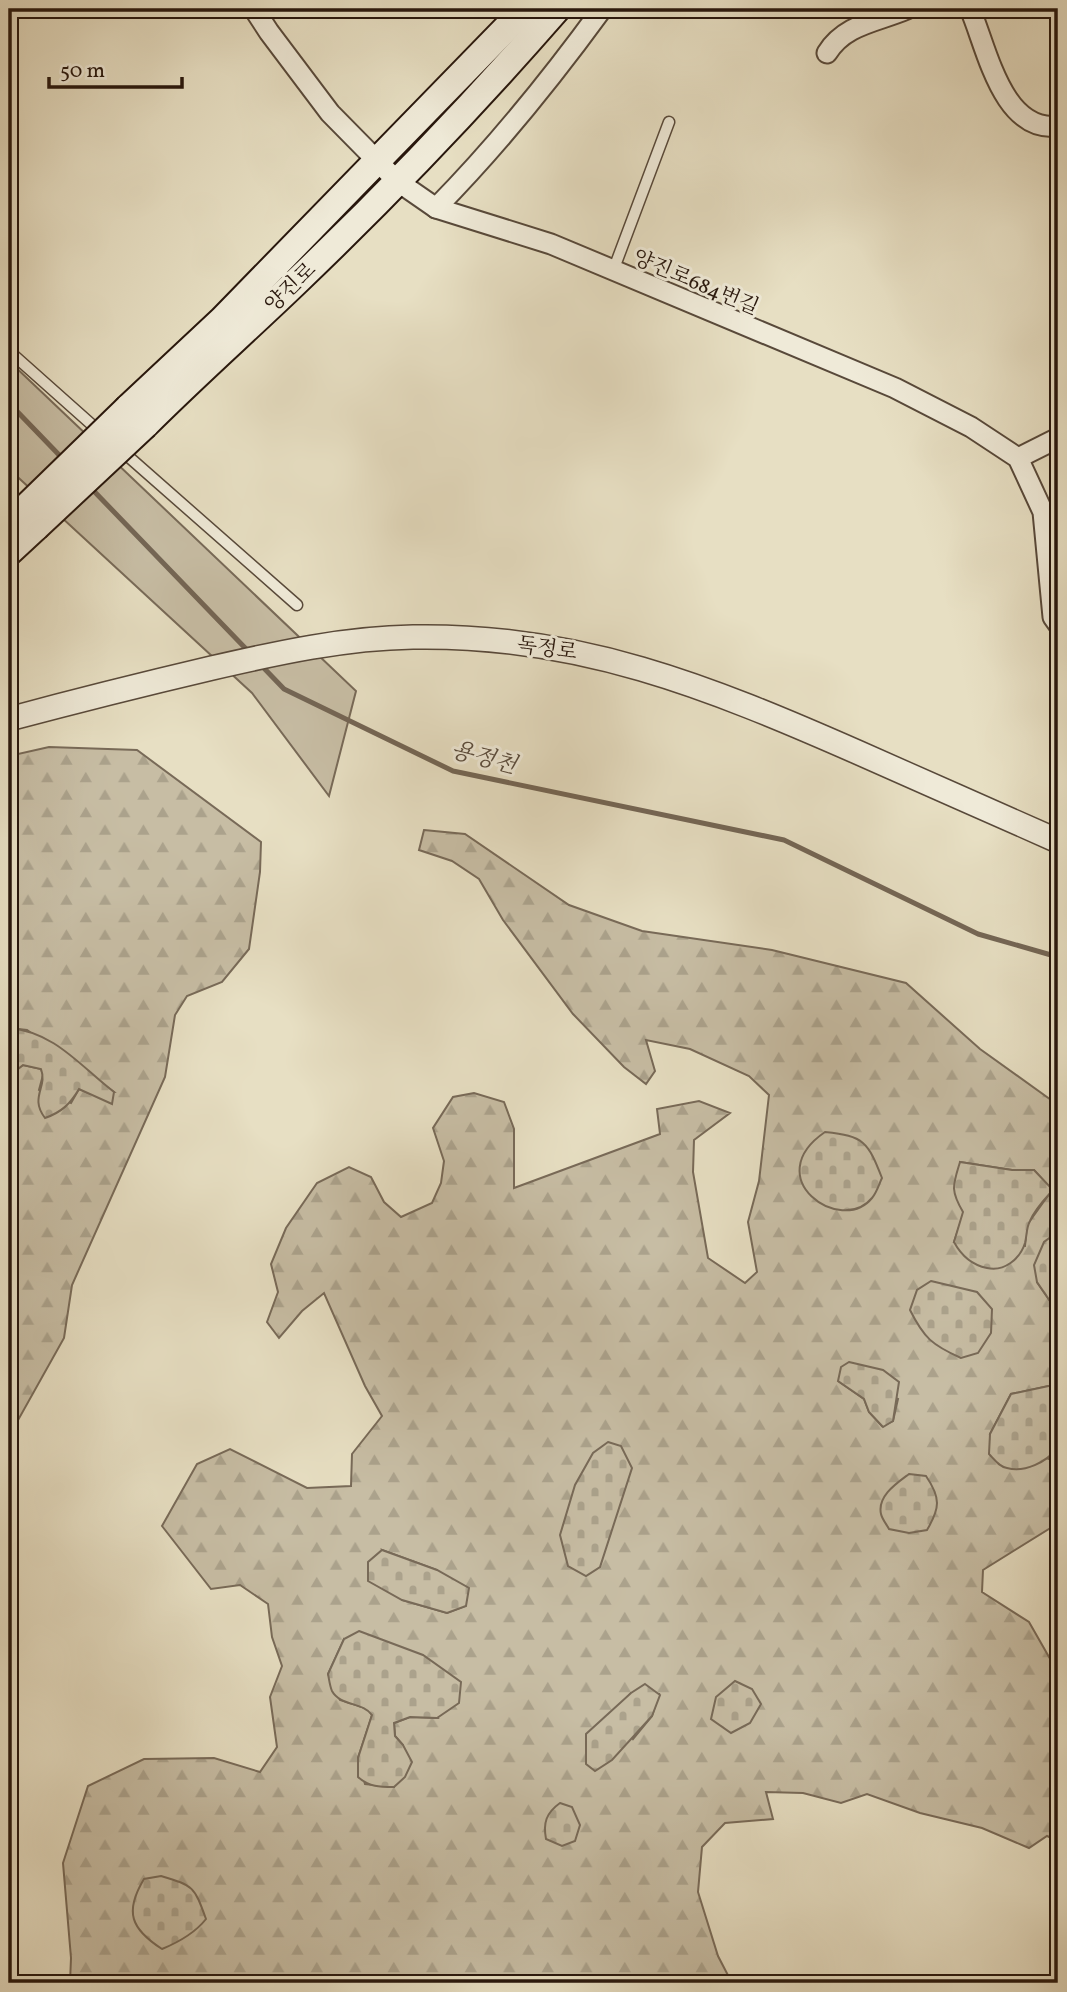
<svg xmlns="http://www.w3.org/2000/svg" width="1067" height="1992" viewBox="0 0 1067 1992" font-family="Vollkorn,'Noto Serif KR',serif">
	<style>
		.green { fill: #c7bda4; stroke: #786a58; stroke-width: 2 }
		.forest { fill: url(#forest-firs); stroke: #786a58; stroke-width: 2; fill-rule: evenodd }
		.cemetery { fill: url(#cemetery-stones); stroke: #786a58; stroke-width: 2 }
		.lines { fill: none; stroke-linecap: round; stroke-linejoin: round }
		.stream { stroke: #746655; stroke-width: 5 }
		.service-casing { stroke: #58493a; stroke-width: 13 }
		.minor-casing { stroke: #58493a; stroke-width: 23 }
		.tertiary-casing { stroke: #58493a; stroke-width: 26 }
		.secondary-casing { stroke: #28170d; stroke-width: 30 }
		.service { stroke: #efead8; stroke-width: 10 }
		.minor { stroke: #efead8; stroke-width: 19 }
		.tertiary { stroke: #efead8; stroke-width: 23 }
		.secondary { stroke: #efead8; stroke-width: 26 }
		.secondary-bridge-casing { stroke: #28170d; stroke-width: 30; stroke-linecap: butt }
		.secondary-bridge { stroke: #efead8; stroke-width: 26 }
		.labels { text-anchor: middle; stroke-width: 6; stroke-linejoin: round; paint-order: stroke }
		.street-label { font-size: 21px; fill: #28170d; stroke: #efead8 }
		.water-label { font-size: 23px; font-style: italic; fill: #5a4c3d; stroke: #efead8 }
	</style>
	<defs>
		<pattern id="forest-firs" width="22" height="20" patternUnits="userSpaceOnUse" patternTransform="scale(1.75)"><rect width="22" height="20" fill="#c7bda4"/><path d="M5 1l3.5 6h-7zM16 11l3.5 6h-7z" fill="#aba28c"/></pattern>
		<pattern id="cemetery-stones" width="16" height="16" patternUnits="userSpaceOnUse" patternTransform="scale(1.75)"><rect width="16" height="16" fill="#c7bda4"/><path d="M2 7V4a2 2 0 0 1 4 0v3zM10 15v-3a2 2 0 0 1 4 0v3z" fill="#aba28c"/></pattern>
	</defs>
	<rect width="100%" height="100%" fill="#e7dfc3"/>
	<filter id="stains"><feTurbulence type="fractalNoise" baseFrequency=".00286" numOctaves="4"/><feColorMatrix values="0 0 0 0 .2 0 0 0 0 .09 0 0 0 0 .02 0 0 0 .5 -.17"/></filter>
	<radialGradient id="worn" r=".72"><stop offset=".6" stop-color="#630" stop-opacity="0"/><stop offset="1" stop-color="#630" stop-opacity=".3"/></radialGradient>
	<path class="green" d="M9,361l347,330 -27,105 -77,-103 -243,-224z"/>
	<g class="forest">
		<path d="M49,747l88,3 124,92 -1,30 -11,77 -27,33 -35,14 -12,19 -10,62 -93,208 -8,53 -47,84 -8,9v-266l3,-7 -3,-4v-78l14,-11 18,4 2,6 -4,15 32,13 8,-14 12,5 23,-2 -87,-62 -18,-2v-272z"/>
		<path d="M424,830l41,4 104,71 73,26 130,19 134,33 74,66 78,56v116l-21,61 13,19h8v83l-47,10 -21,40 59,25 9,-11v70l-6,9 -69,43 -1,22 47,30 24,42 5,2v175l-11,-5 -18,12 -47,-20 -62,-15 -53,-19 -26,9 -38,-10 -37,-1 7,27 -48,4 -23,24 -4,45 20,64 14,27h-662l1,-25 -8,-95 25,-77 56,-27 70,-1 46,14 17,-25 -7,-50 12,-31 -10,-29 -4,-33 -28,-19 -29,4 -49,-63 35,-62 33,-15 77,39 44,-2 1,-32 30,-38 -17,-30 -41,-93 -22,18 -23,27 -12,-16 11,-30 -7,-28 15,-36 31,-45 32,-16 22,10 13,25 17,15 31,-14 9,-20 3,-22 -11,-33 20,-31 21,-4 30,9 10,27v59l146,-54 -3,-25 42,-8 31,12 -36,27 -1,32 15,86 37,25 12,-11 -9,-50 11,-41 10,-86 -20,-19 -59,-27 -44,-9 9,31 -9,13 -22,-17 -51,-53 -70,-94 -24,-41 -27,-18 -33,-11zM960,1162l52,8h22l18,20 -25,35 -2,21 -71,-4 10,-30zM838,1381l60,18 -5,22 -11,5 -13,-14 -5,-13zM382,1550l55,20 28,36 -18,7 -45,-13zM344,1639l93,79 -27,-1 -16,6 1,13 8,9 -9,42 -29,-3 -7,-26 14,-43 -4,-6 -28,-9 -12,-26zM631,1693l28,1 -7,22 -19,23 -19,-28z"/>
	</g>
	<g class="cemetery">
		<path d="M9,1028c46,4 71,38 105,64l-2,12 -33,-15c-9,15 -17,23 -34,29 -16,-21 3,-31 -4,-49l-18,-4 -14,11z"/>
		<path d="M825,1132c39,4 43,10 57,46 -3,6 -5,14 -10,20 -31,38 -114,-20 -47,-66z"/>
		<path d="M960,1162l52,8h22l19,20c-9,10 -18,19 -23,31 -4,7 -3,15 -5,22 -5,16 -21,29 -38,25 -15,-3 -26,-13 -33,-26l9,-30c-13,-22 -10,-27 -3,-50z"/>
		<path d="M1058,1221v80h-8l-13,-19 -3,-17 10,-23 8,-6z"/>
		<path d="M931,1281l46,11 15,17 -1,24 -13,20 -17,5c-29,-13 -37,-20 -51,-48l7,-20z"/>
		<path d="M849,1362l34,8 16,12 -6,39 -10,6 -14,-15 -5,-13 -26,-18 3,-14z"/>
		<path d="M1058,1384v64c-12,14 -33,25 -51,20 -8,-1 -13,-9 -18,-14l1,-20 21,-40z"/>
		<path d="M608,1442l13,4 11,22 -32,99 -14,9 -18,-10 -8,-31 15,-50 18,-32z"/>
		<path d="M909,1474l17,2c15,22 14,32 1,54l-18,3 -20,-4c-2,-4 -7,-10 -8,-15 -4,-18 16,-31 28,-40z"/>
		<path d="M382,1550l55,20 32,18 -3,18 -19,7 -45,-13 -34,-19v-19z"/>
		<path d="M359,1631l64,24 38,27 -2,21 -22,15 -27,-1 -16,6 1,13 8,9 9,17 -7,15 -11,10c-14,0 -25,0 -36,-10v-19l14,-43c-9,-13 -32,-9 -40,-24 -2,-4 -3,-12 -4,-17l16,-35z"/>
		<path d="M735,1681l17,8 9,15 -11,19 -19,10 -20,-14 5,-22z"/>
		<path d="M645,1684l15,11 -8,21 -40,44 -17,11 -9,-7v-30l45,-41z"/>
		<path d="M560,1803l12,4 8,18 -5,16 -13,5 -16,-7c-3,-16 0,-26 14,-36z"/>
		<path d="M161,1876c33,10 33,10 45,43 -11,14 -27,23 -44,30 -31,-20 -38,-37 -18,-70z"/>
	</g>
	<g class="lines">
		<g class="stream">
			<path d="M9,403l54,56"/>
			<path d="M89,486l161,167"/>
			<path d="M259,663l25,26 169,82 331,69 194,94 80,23"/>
		</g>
		<defs>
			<g id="service">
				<path d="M613,271l56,-149"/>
				<path d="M9,351l91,81"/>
				<path d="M122,451l175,154"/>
			</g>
			<g id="minor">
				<path d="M254,9l15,23 61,81 67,68 39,27 115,36 344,144 76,39 47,31 25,54 10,105 5,7"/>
				<path d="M970,9c17,39 32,124 88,117"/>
				<path d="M827,53c18,-29 50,-31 80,-44"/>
				<path d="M436,208c61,-62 115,-129 166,-199"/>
				<path d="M1018,458l40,-20"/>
			</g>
			<path id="tertiary" d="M9,719c67,-18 135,-35 203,-51 65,-15 133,-30 201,-31 165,-3 296,50 444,115 67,30 134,59 201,89"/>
			<g id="secondary">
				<path d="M128,408l94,-88 303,-311"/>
				<path d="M145,425c49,-49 101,-95 151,-143 91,-87 178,-178 261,-273"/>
				<path d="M9,552l27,-25"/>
			</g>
		</defs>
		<use href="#service" class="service-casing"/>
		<use href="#minor" class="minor-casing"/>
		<use href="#tertiary" class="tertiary-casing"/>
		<use href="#secondary" class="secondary-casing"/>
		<use href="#service" class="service"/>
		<use href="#minor" class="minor"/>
		<use href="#tertiary" class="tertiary"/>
		<use href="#secondary" class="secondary"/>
		<defs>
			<g id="secondary-bridge">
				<path d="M20,513l108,-105"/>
				<path d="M36,527l109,-102"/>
			</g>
		</defs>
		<use href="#secondary-bridge" class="secondary-bridge-casing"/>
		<use href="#secondary-bridge" class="secondary-bridge"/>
	</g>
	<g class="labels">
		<g class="street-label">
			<text transform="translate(696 282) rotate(23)" y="7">양진로684번길</text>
			<text transform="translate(290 287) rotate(-44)" y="7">양진로</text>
			<text transform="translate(547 648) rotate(8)" y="7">독정로</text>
		</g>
		<g class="water-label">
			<text transform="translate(484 757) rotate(15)" y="8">용정천</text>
		</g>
	</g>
	<rect width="1067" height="1992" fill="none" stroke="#e7dfc3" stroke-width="35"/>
	<rect x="10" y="10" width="1046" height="1971" fill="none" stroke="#28170d" stroke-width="3.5"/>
	<rect x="18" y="18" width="1032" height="1957" fill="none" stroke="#28170d" stroke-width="2"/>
	<path d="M49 77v10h133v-10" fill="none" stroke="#28170d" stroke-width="3.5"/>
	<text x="60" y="77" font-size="21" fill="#28170d" stroke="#efead8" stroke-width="5" paint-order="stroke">50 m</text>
	<rect width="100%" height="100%" filter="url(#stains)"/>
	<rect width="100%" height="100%" fill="url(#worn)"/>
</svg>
